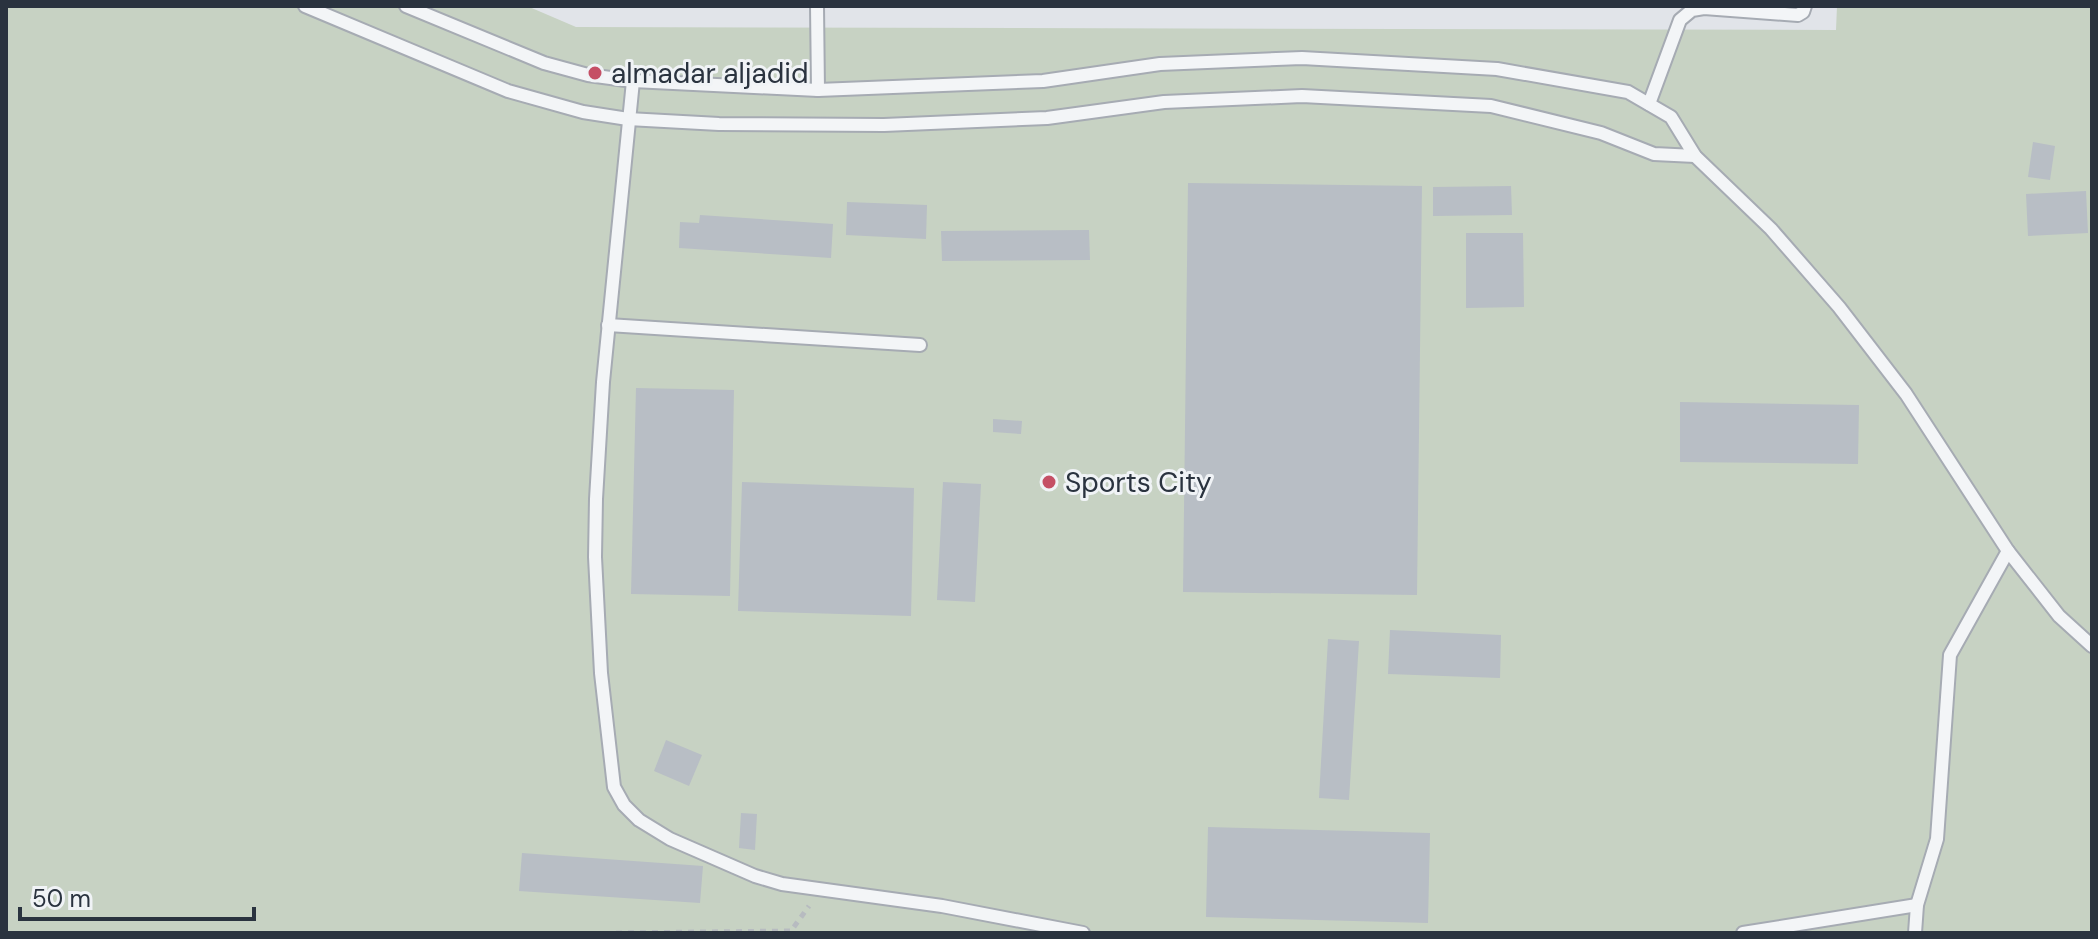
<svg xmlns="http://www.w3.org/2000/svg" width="2098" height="939" viewBox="0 0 2098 939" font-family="'DM Sans',sans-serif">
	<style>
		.green { fill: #c7d2c3 }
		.building { fill: #b8bec5 }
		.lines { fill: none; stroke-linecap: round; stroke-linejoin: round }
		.service-casing { stroke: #a6abb3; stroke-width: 16 }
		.path { stroke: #b7bbc0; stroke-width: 5; stroke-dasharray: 6 6; stroke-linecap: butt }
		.service { stroke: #f3f5f7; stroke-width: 12 }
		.poi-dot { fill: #c54f65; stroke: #f0f3f6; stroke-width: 3 }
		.labels { text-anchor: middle; stroke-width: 6; stroke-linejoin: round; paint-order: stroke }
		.poi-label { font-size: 28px; fill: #2a333f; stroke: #f0f3f6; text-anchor: start }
	</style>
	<rect width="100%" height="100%" fill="#e1e4e9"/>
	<path class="green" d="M6,6h521l49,21 1260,3 1,-24h255v927h-2086z"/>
	<g class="building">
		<path d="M2033,142l22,4 -5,34 -22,-3z"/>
		<path d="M1188,183l234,3 -5,409 -234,-3z"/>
		<path d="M1511,186l1,29 -79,1v-29z"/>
		<path d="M2086,191l2,42 -60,3 -2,-42z"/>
		<path d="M847,202l80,3 -1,34 -80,-4z"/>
		<path d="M700,215l133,9 -2,34 -152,-10 1,-26 19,1z"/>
		<path d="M1089,230l1,30 -148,1 -1,-30z"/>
		<path d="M1466,233h57l1,74 -58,1z"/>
		<path d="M636,388l98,2 -4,206 -99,-2z"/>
		<path d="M1680,402l179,3 -1,59 -178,-2z"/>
		<path d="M993,419l29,2 -1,13 -28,-2z"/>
		<path d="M742,482l172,6 -3,128 -173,-5z"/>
		<path d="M943,482l38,2 -6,118 -38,-2z"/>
		<path d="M1390,630l111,5 -1,43 -112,-4z"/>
		<path d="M1328,639l31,2 -10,159 -30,-2z"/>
		<path d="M666,740l36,15 -13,31 -35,-15z"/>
		<path d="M741,813l16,1 -2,36 -16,-2z"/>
		<path d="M1208,827l222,6 -2,90 -222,-6z"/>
		<path d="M522,853l181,13 -3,37 -181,-12z"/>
	</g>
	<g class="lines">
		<defs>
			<g id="service">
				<path d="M305,6l203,85 75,21 45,7 91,5 165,1 163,-7 117,-16 138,-6 189,10 110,27 53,21 41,2"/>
				<path d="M406,6l138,57 44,12 45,6 185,9 225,-9 117,-17 142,-6 195,11 131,23 43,25 24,39 76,73 68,78 67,87 102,157 51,65 33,30"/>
				<path d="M817,6l1,84"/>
				<path d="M633,81l-30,301 -7,117 -1,58 6,116 13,114 10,18 15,15 31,19 85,37 27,8 160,22 141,27"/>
				<path d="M1649,104l31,-84 12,-10 12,-2 94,7 5,-3 2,-6"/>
				<path d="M608,325l312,20"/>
				<path d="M1743,933l174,-28"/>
				<path d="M1915,933l2,-28 20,-66 13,-184 58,-104"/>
			</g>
		</defs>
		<use href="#service" class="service-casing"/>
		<path class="path" d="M616,933l175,-2 18,-25"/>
		<use href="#service" class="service"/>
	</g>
	<g class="poi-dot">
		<circle cx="595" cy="73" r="8"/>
		<circle cx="1049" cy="482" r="8"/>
	</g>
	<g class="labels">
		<g class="poi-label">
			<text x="611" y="83">almadar aljadid</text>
			<text x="1065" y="492">Sports City</text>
		</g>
	</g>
	<rect width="2098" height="939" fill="none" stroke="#2a333f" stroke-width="16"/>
	<path d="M20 907v12h234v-12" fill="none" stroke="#2a333f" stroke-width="4"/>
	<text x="32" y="907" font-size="24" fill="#2a333f" stroke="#f0f3f6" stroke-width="6" paint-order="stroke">50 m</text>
</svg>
